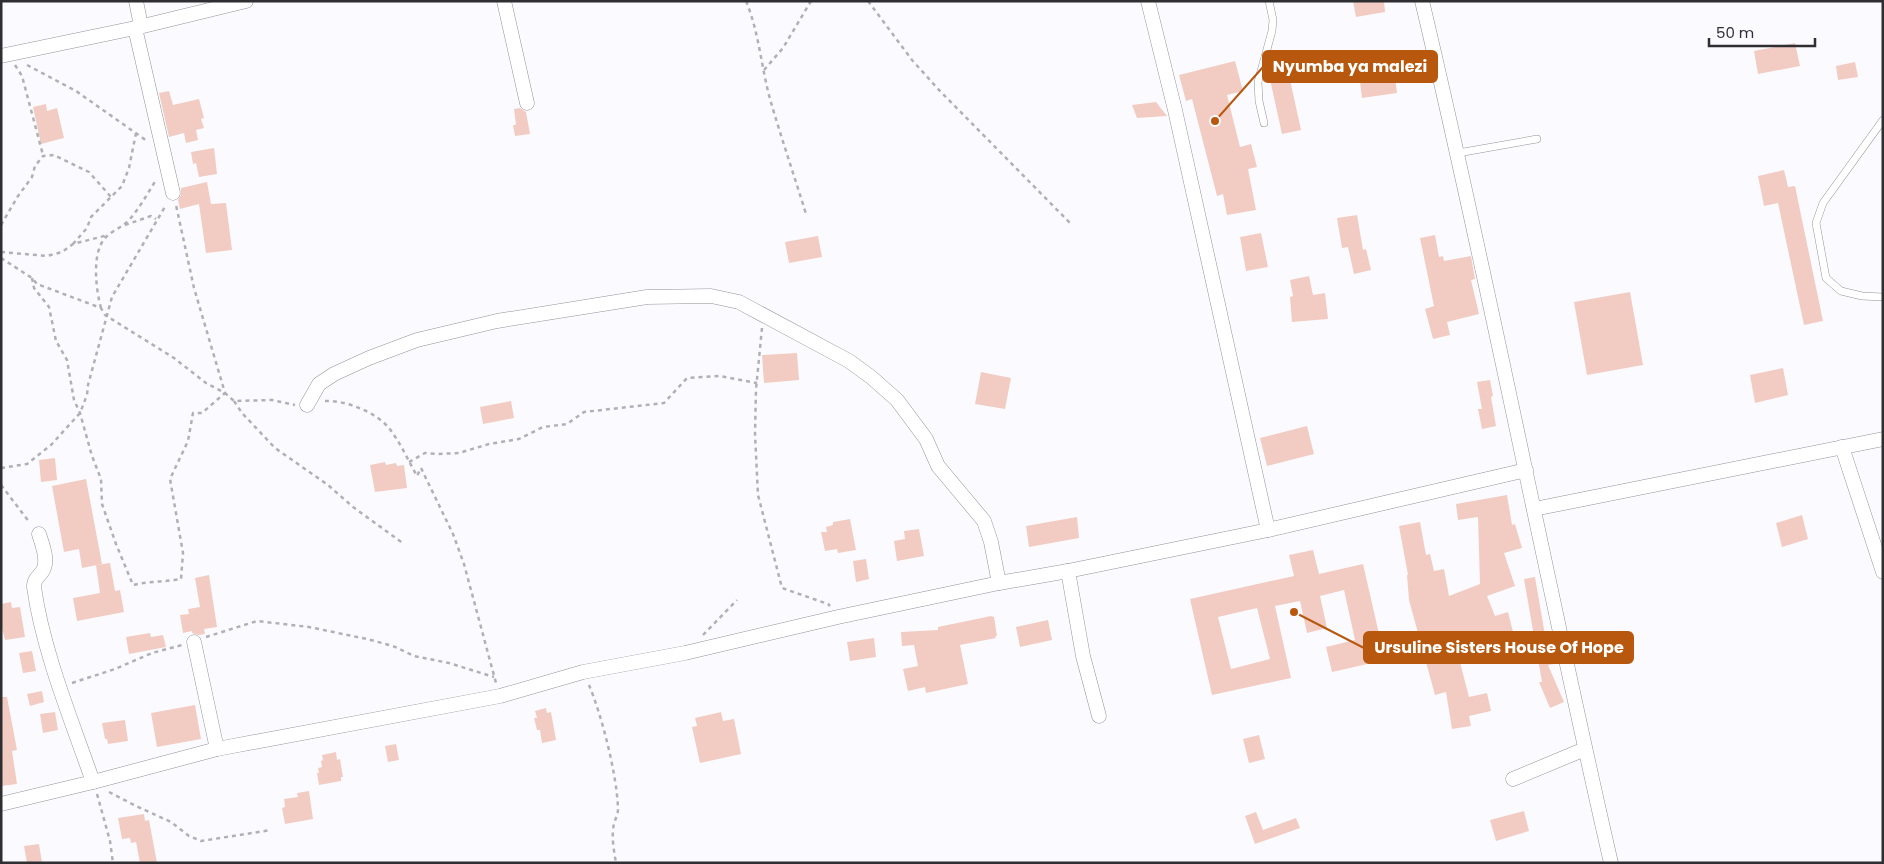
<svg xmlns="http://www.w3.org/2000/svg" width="1884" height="864" viewBox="0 0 1884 864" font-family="Poppins,sans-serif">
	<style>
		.building { fill: #f2ccc3; fill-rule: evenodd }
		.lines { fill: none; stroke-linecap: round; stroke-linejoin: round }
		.service-casing { stroke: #93939a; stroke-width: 8 }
		.minor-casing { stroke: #93939a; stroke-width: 15 }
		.path { stroke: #b1b1b5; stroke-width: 2.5; stroke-dasharray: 4 4; stroke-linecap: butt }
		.service { stroke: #fff; stroke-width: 7 }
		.minor { stroke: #fff; stroke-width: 14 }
		.leader { fill: none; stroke: #b7580e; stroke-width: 2 }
		.callout-dot { fill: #b7580e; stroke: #fbfbff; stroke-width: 2 }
		.callout { fill: #b7580e; stroke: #b7580e; stroke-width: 2 }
		.callout-label { font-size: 16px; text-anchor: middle; font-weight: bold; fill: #fff }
	</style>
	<rect width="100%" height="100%" fill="#fbfbff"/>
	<g class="building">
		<path d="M1353,1h31l1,11 -29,5z"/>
		<path d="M1795,43l5,23 -42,8 -4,-23z"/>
		<path d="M1235,61l8,30 -16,4 13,52 11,-3 6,23 -9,2 8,41 -29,5 -4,-21 -6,2 -25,-97 -6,2 -7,-26z"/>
		<path d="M1393,61l4,32 -35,5 -4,-32z"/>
		<path d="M1855,62l3,15 -20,3 -2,-14z"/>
		<path d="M1287,66l14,64 -19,4 -14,-64z"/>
		<path d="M169,91l4,14 26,-6 5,19 -3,1 3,9 -8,2 2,10 -12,3 -2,-10 -15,4 -10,-44z"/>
		<path d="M1156,102l11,14 -30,2 -5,-13z"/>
		<path d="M46,104l1,7 10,-3 7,30 -23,6 -8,-37z"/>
		<path d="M520,108l6,4 4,22 -15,2 -2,-11h3l-2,-16z"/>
		<path d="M214,148l3,26 -18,3 -3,-14 -3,1 -2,-12z"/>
		<path d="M1784,170l4,17 7,-1 28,135 -19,4 -26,-122 -14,3 -6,-30z"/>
		<path d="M207,182l4,22 15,-1 6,47 -26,3 -7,-49 -19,5 -2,-9 3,-5v-7z"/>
		<path d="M1357,215l6,35 3,-1 5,21 -17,4 -6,-27 -6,1 -5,-30z"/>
		<path d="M1261,233l7,34 -22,4 -6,-34z"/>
		<path d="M1435,235l4,22 4,-1 1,5 27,-5 4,23 -4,1 8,34 -32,8 3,13 -17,4 -8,-30 9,-3 -14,-68z"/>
		<path d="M818,236l4,21 -33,6 -4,-21z"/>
		<path d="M1309,276l4,19 12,-2 3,26 -36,3 -2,-25 3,-1 -3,-16z"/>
		<path d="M1630,292l13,73 -56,10 -13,-73z"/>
		<path d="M797,353l2,27 -35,3 -2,-28z"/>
		<path d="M1783,368l5,27 -33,8 -5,-28z"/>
		<path d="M981,372l30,6 -6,31 -30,-5z"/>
		<path d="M1490,380l3,16 -2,1 5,29 -14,3 -4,-20h4l-5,-27z"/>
		<path d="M511,401l3,17 -31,6 -3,-17z"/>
		<path d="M1307,426l7,28 -47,12 -7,-28z"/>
		<path d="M55,458l2,22 -16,2 -2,-22z"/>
		<path d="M385,462l1,3 10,-2 1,3 7,-1 3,23 -32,4 -5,-27z"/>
		<path d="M86,479l16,85 -20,4 -3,-19 -15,3 -12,-66z"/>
		<path d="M1507,495l5,30 3,-1 7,24 -18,5 11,33 -28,10 8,20 13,-4 5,20 -57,15 13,50 18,-4 4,18 -22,5 2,10 -19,3 -6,-37 -11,3 -26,-95 -2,-25h1l-9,-49 21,-4 6,33 4,-1 4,17 10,-2 5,27 31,-12 -2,-67 -20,3 -2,-16z"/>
		<path d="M1802,515l6,24 -26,8 -6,-24z"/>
		<path d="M1077,517l2,21 -50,9 -3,-21z"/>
		<path d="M850,519l6,31 -18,3 -1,-4 -12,2 -4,-19h6l-1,-5 7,-2v-3z"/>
		<path d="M919,529l5,27 -27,5 -3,-20 11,-2 -1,-8z"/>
		<path d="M1313,550l6,24 44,-10 22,96 -53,12 -6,-25 29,-7 -11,-50 -24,6 7,32 -20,5 -7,-32 -25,5 16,72 -79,17 -22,-96 104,-23 -5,-21zM1257,608l13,51 -39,10 -13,-52z"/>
		<path d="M866,559l3,20 -13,3 -3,-21z"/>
		<path d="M110,563l5,28 5,-1 4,22 -47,9 -4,-23 27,-5 -4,-28z"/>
		<path d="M209,575l8,52 -13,2 1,5 -6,1 -7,-2v-2l-9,2 -3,-18 9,-1 -1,-5 12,-2 -5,-29z"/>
		<path d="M1535,577l10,58 3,-1 6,30 -6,1 16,37 -14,6 -11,-26h3l-18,-103z"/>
		<path d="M11,602l1,6 8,-1 5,30 -20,3 -4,-16v-20z"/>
		<path d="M991,616l3,1 3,19h-2l1,2 -36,7 8,39 -42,9 -1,-6 -17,4 -5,-22 15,-3 -4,-21 -12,1 -1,-14 37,-2v-3z"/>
		<path d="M1048,620l4,20 -32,7 -4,-20z"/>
		<path d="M150,633l1,4 12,-2 3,12 -37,7 -3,-17z"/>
		<path d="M874,638l2,19 -26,4 -3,-19z"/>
		<path d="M32,651l4,20 -13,2 -4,-20z"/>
		<path d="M42,691l2,11 -14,4 -3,-12z"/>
		<path d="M1,697h6l10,53 -5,1 5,33 -16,2z"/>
		<path d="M195,705l6,34 -44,8 -6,-34z"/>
		<path d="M546,708l1,5 4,-1 5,28 -14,3 -2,-13h-3l-3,-12h3l-2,-7z"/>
		<path d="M55,712l3,18 -15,3 -3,-19z"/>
		<path d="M721,712l2,9 11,-2 7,35 -41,9 -8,-36 5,-1 -2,-8z"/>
		<path d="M125,720l3,21 -20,3 -1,-5h-2l-3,-16z"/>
		<path d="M1259,735l6,24 -16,4 -6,-24z"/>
		<path d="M396,744l3,16 -11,2 -3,-16z"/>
		<path d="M336,752l1,8 3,-1 3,18h-2v4l-22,4 -2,-12h2l-1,-5 4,-1 -1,-6 2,-1 -1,-5z"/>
		<path d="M309,791l4,28 -28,5 -3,-16 3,-1 -1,-8 14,-2 -1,-4z"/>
		<path d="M1524,811l5,20 -33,10 -6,-21z"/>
		<path d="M1256,812l7,18 33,-12 4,10 -45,16 -10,-28z"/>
		<path d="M144,814l1,7 4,-1 8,43h-17l-4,-21 -5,1 -1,-5 -8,1 -4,-21z"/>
		<path d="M39,844l3,19h-15l-3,-17z"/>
	</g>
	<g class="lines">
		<defs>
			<g id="service">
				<path d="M1883,120l-60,83 -7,20 10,55 15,13 21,5 21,1"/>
				<path d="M1264,123l-5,-22 -1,-19 14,-51 1,-11 -4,-19"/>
				<path d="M1458,153l79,-14"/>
			</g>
			<g id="minor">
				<path d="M136,1l5,25"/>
				<path d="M504,1l23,102"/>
				<path d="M1148,1l27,109 93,420"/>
				<path d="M1422,1c68,286 123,575 189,862"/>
				<path d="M135,28l38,165"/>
				<path d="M1,56l134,-28 111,-27"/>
				<path d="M307,405l12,-21 15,-10 35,-16 48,-18 80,-19 150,-24 64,-1 28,6 110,59 22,16 26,23 29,39 12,27 46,55 7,21 8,41"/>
				<path d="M1842,447l41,125"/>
				<path d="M1534,509l349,-70"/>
				<path d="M39,534c3,10 9,24 5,34 -2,7 -11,10 -10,19 9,65 38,134 59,195"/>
				<path d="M1068,571l15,85 16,60"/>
				<path d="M194,642l23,107"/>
				<path d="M1513,779l72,-30"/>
				<path d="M1,804l92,-22 124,-33 283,-53 83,-24 102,-19 153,-36 161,-34 69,-12 200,-41 258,-60"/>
			</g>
		</defs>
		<use href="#service" class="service-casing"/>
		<use href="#minor" class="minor-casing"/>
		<g class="path">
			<path d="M746,1c13,31 15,65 24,98 11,38 24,76 36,115"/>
			<path d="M868,1l44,59 27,30 132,134"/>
			<path d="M15,65l7,11 21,79"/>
			<path d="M27,65l49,26 71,50"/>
			<path d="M764,70l19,-22 28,-47"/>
			<path d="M1,225l17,-29 14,-19 3,-11 8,-10 11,-1 35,17 22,25"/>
			<path d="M125,225l26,-9 5,3"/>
			<path d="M73,244l14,-16 4,-11 31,-31 7,-18 7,-35"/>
			<path d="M1,252l46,4 15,-4 11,-8 35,-9"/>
			<path d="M1,258l31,20 5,6 64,24 4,7 69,43 32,25 19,10 9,8 38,-1 23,5"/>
			<path d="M32,278l2,10 15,19 7,34 11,19 7,40 6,13 12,43 9,23 1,25 14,40 17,41c16,-4 32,-3 48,-6l2,-26 -13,-74 18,-38 5,-28h9l23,-20 -31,-105 -18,-83"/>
			<path d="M101,308c-5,-18 -10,-56 5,-71 7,-7 17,-10 24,-18 10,-12 18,-26 26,-39"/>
			<path d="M762,328l-6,61 -1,45 3,61 24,93 46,16 2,2"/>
			<path d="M234,401l8,12 33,35 53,37 25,22 51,37"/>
			<path d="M325,401c20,-1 51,11 64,27 11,14 19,32 28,48l4,-8 32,66 11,30 32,119"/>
			<path d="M409,462l16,-9 13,1 21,-1 30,-9 30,-5 24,-12 24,-3 17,-12 80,-9 23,-25 33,-2 37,7"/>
			<path d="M1,468l26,-4 24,-19 29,-32 7,-18 1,-10 24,-88 54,-92"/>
			<path d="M1,485l29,38"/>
			<path d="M703,635l34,-35"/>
			<path d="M206,637l51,-16 52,6 58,12 26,7 21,10 35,7 45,14"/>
			<path d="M72,683l43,-14 37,-16 30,-8"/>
			<path d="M589,685c13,31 28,90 29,124 0,6 -3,10 -4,15 -3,12 0,27 2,39"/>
			<path d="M109,792l27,14 35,16 18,14 12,5 70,-11"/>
			<path d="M97,794l13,47 3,22"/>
		</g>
		<use href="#service" class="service"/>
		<use href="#minor" class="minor"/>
	</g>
	<path class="leader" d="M1215 121L1263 67M1294 612L1364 648"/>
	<g class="callout-dot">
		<circle cx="1215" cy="121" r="5"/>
		<circle cx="1294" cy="612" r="5"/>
	</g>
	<g class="callout">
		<rect x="1263" y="51" width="174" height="31" rx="5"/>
		<rect x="1364" y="632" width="269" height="31" rx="5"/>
	</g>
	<g class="callout-label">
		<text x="1350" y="72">Nyumba ya malezi</text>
		<text x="1499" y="653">Ursuline Sisters House Of Hope</text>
	</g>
	<rect width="1884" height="864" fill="none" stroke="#2f2f32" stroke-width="5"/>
	<path d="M1709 38v8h106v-8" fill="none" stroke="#2f2f32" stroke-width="2.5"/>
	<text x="1716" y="38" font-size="15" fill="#2f2f32" stroke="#fbfbff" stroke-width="4" paint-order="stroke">50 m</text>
</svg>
